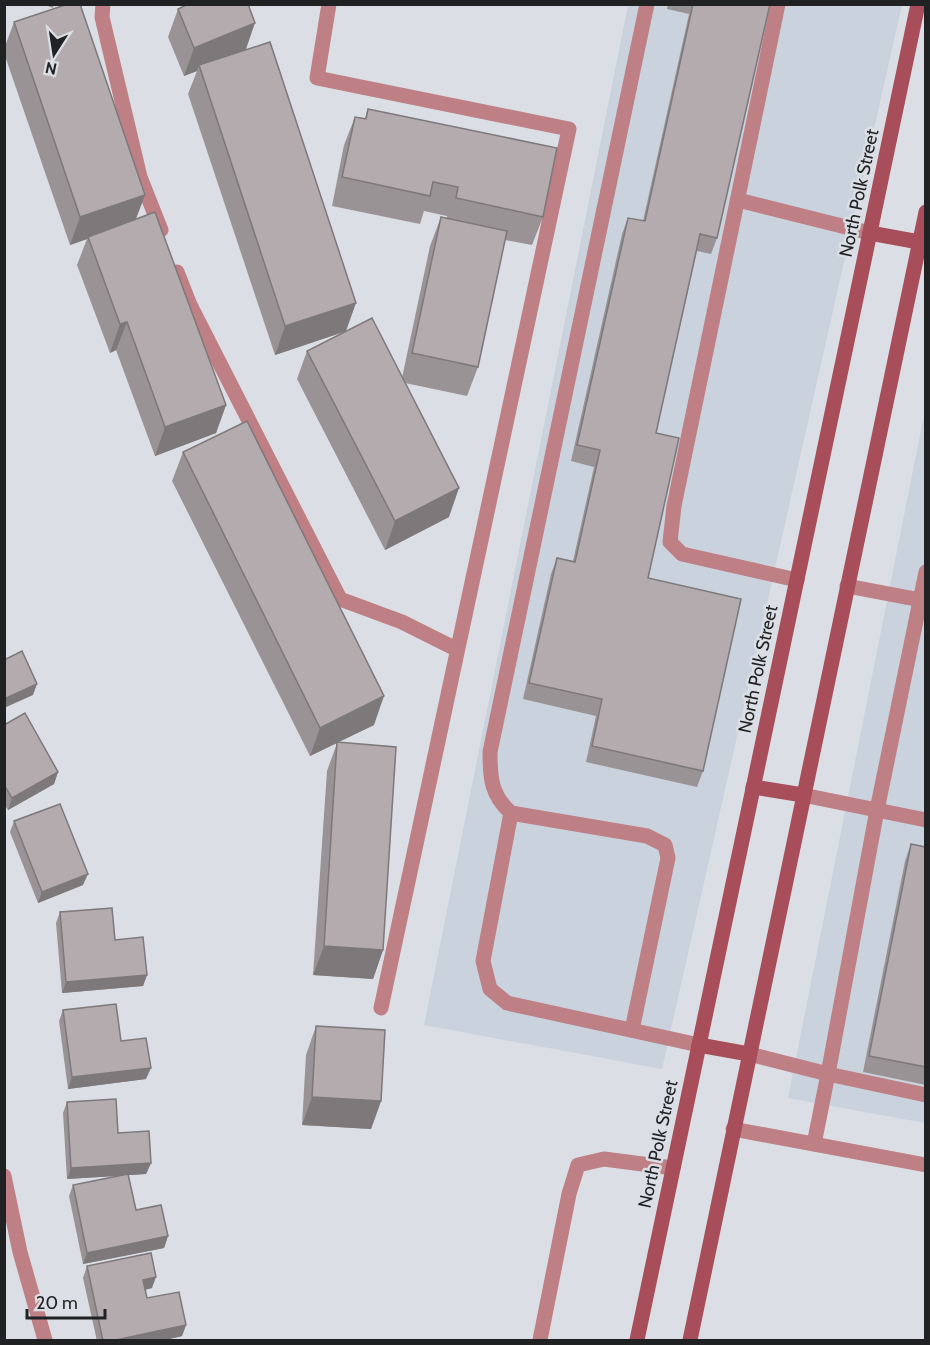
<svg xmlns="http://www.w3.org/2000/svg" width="930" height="1345" viewBox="0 0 930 1345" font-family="Cabin,sans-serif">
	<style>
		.built { fill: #c9d2dd }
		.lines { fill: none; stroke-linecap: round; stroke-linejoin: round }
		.lane { stroke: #be7f85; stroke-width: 15 }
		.street { stroke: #be7f85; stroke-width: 15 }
		.secondary { stroke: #a74e5a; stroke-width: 15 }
		.wall { fill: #9a9396 }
		.shaded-wall { fill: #7d787a }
		.building { fill: #b3abae; stroke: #7d787a; stroke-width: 1.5 }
		.labels { text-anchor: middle; stroke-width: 5; stroke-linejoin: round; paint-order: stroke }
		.street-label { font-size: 18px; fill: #202123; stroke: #dbdfe5 }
	</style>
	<rect width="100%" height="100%" fill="#dbdfe5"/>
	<g class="built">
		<path d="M628,5h274l-240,1064 -238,-44z"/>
		<path d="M925,410v713l-137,-25z"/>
	</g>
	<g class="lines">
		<g class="lane">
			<path d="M103,4l-1,13 38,160 21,53"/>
			<path d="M329,4l-12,74 252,51 -188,879"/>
			<path d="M647,4l-157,748c0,26 1,43 21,61l-28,148 7,28 17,14 192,42"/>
			<path d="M778,4l-104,502 -4,36 12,12 115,26"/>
			<path d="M738,200l132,33"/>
			<path d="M177,272l13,33 150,294 62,23 54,27"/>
			<path d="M926,572l-49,238 -49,264 98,21"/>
			<path d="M847,586l79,15"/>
			<path d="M803,795l123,25"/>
			<path d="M511,813l136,23 18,9 3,13 -36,172"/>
			<path d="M749,1054l79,20 -14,70"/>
			<path d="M733,1129l193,36"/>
			<path d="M540,1340l29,-146 9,-29 26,-6 69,9"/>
		</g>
		<path class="street" d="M4,1176l16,76 25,88"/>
		<g class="secondary">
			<path d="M870,233l49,9"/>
			<path d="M753,787l50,8"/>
			<path d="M699,1045l50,9"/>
			<path d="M637,1340l281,-1336"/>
			<path d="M690,1340l236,-1128"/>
		</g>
	</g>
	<g class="wall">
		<path d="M42,4h12l-1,4z"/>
		<path d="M668,4h102l-53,234 -6,16 -14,-3 -41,182 -8,145 55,193 -6,16 -111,-25 10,-46 -73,-17 28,-125 6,-16 16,3 21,-94 -23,-6 51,-227 6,-16 15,3 46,-207 -22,-5z"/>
		<path d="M178,9l67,41 101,281 56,47 28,-132 11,-29 6,1v-2l-23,-5 -4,13 -88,-18 12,-61 11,-28 10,1 3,-9 175,108 -11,28 -27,-5 -27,127 -11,29 -62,-13 44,134 -64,33 -88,-171 10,-28 37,-19 -69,23 -87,-261 9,-23 -13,5 -16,-39z"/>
		<path d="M14,22l131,173 -9,24 90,186 -10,28 -61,23 -39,-106 -6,3 -33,-88 10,-26 -17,6 -66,-192v-4z"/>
		<path d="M183,452l191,273 -36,17 45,208 -10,29 -60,-4 14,-204 10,-28 -27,13 -138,-275z"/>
		<path d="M4,725l54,47 -4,12 -46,26 -4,-6z"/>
		<path d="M14,821l69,64 -45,18 -28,-71z"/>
		<path d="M911,844l15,3v238l-63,-13 42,-211z"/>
		<path d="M60,912l55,28 32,35 -4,11 -81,7 -6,-70z"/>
		<path d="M63,1010l58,31 25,38 -78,10 -9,-68z"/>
		<path d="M316,1026l65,75 -10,28 -69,-4 4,-70z"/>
		<path d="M67,1102l51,31 33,30 -5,11 -18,1 8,35 32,26 -4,12 -81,16 -14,-68 4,-11 45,-9 -51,3 -4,-66z"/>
		<path d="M87,1266l65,22 -7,2 2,8 39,27 -4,11 -21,5h-64l-14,-63z"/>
	</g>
	<g class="shaded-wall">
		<path d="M255,23l-10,29 -46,13 -2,6 -13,5 10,-28z"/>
		<path d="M145,195l-11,28 -46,14 -1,2 -17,6 10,-28z"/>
		<path d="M356,303l-10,28 -71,24 10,-29z"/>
		<path d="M127,322l-11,28 -6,3 10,-29z"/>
		<path d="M226,405l-10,28 -61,23 10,-29z"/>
		<path d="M459,488l-10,29 -64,33 10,-29z"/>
		<path d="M37,684l-4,11 -29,13v-9z"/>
		<path d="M384,696l-10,29 -64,31 10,-28z"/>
		<path d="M58,772l-4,12 -46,26 4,-12z"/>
		<path d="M88,874l-5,11 -45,18 4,-11z"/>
		<path d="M324,946l59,4 -10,29 -60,-4z"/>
		<path d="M147,975l-4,11 -81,7 4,-11z"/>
		<path d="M151,1068l-5,11 -78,10 4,-12z"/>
		<path d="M312,1097l69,4 -10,28 -69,-4z"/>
		<path d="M151,1163l-5,11 -79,5 4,-11z"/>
		<path d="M168,1236l-4,12 -81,16 4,-11z"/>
		<path d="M156,1277l-4,11 -13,3 4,-11z"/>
		<path d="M186,1325l-4,11 -21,5h-50z"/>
	</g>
	<g class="building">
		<path d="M68,4h12l65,191 -65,22 -66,-195z"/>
		<path d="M188,4h60l7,19 -61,25 -16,-39z"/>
		<path d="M693,4h77l-53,234 -17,-4 -44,199 23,5 -31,140 93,21 -38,172 -111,-25 10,-47 -73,-16 28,-125 18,4 25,-112 -23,-5 51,-227 17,3z"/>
		<path d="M270,42l86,261 -71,23 -86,-261z"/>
		<path d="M368,109l189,39 -14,69 -87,-19 2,-11 -25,-5 -3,14 -88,-19 13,-60 11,2z"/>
		<path d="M155,212l71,193 -61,22 -38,-105 -7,2 -32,-87z"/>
		<path d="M441,217l66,14 -29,136 -66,-14z"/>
		<path d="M372,318l87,170 -64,33 -88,-170z"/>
		<path d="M247,421l137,275 -64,32 -137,-276z"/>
		<path d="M22,651l15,33 -33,15v-39z"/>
		<path d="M25,713l33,59 -46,26 -8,-13v-60z"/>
		<path d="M337,742l59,5 -13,203 -59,-4z"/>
		<path d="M60,804l28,70 -46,18 -28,-71z"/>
		<path d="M911,844l15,3v220l-57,-11z"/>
		<path d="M112,908l3,32 28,-3 4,38 -81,7 -6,-70z"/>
		<path d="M116,1004l5,37 25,-3 5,30 -79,9 -9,-67z"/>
		<path d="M316,1026l69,4 -4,71 -69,-4z"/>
		<path d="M116,1099l2,34 31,-2 2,32 -80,5 -4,-66z"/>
		<path d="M128,1174l8,36 25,-5 7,31 -81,17 -14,-68z"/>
		<path d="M151,1253l5,24 -13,3 4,18 32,-6 7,33 -75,16h-8l-16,-75z"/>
	</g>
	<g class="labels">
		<g class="street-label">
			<text transform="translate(859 193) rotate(-78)" y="6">North Polk Street</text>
			<text transform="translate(758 669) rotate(-78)" y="6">North Polk Street</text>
			<text transform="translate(658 1144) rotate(-78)" y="6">North Polk Street</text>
		</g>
	</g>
	<rect width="930" height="1345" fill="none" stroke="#202123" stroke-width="12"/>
	<g transform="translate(54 54) rotate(192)" stroke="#dbdfe5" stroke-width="4.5" paint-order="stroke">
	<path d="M0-4.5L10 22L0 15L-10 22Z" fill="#202123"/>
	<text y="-9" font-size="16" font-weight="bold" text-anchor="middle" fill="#202123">N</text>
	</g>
	<path d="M27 1309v9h78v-9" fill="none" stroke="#202123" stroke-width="3"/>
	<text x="36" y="1309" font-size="18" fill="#202123" stroke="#dbdfe5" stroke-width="4.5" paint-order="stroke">20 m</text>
</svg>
